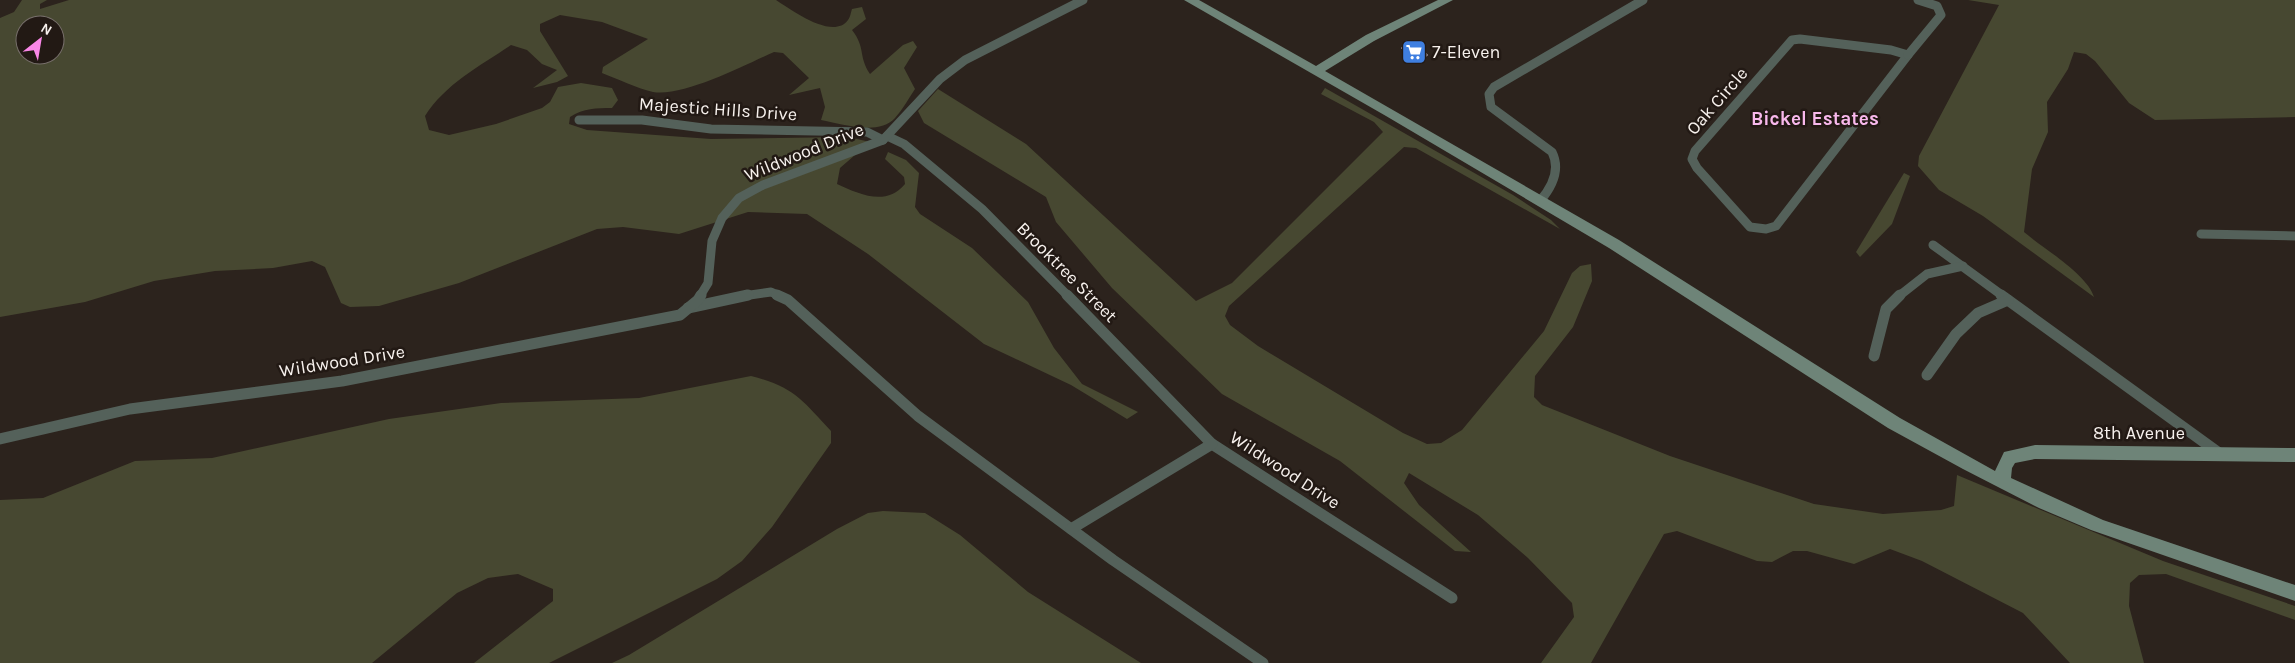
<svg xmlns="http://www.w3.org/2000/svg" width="2295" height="663" viewBox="0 0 2295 663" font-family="Karla,sans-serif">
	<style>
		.green { fill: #474831; fill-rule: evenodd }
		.building { fill: #4e4347; stroke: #887c81 }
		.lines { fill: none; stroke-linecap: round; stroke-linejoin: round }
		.street-far1 { stroke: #54615a; stroke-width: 9 }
		.street { stroke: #54615a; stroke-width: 11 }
		.secondary { fill: #6e8478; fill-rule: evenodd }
		.labels { text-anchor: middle; stroke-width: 5; stroke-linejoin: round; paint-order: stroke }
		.poi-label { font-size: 18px; fill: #f7f1ed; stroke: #221914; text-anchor: start }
		.street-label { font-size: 18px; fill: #f7f1ed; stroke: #221914 }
		.neighbourhood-label { font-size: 19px; font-weight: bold; fill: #f8b8ec; stroke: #221914 }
	</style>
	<rect width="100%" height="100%" fill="#2c231d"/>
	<g class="green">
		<path d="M22,0h25l-7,4v5l29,-9h707c14,9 57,41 72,20 2,-2 3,-8 4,-11l10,-2 4,12 -14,11c14,18 6,26 18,44l33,-29 10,-4 4,6 -13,21 11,21c-6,9 -12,20 -20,29 -16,18 -53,6 -74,2l4,-13 -5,-19 -31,7 20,-17 -26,-25 -9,-1c-29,13 -90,45 -121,40 -17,-4 -35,-13 -51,-19l1,-6 45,-28 -46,-17 -42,-7 -20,9v7l28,45 -11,6 -24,6 24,-18 -15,-6 -15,-14 -16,-5c-31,21 -66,39 -86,71l4,14 20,5 47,-11 46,-16 8,-6 8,-15 23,-4 31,5 6,12 -6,8c-16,0 -28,0 -42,9l-1,7 18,6 124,9 137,-2 22,5 -30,26 -3,16c22,10 49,23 68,0l-1,-7 -19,-18 3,-7 18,8 13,13 -4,34 5,7 52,34 56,54 26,46 28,36 56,28 -11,7 -56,-34 -87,-41 -116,-90 -61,-40 -59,-2 -69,22 -56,-7 -26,2 -138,54 -80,23 -29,1 -9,-4 -16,-36 -13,-6 -39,7 -58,3 -61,10 -69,21 -85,15v-299l14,-6zM25,25h30v30h-30z"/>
		<path d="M1968,0h327v117l-140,3 -26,-17 -34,-42 -9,-7 -12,-2 -6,17 -21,33 1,30 -16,37 -8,63c20,17 63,42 70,65l-111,-81 -44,-26 -21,-24 1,-10 80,-151z"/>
		<path d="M1325,88l188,107 38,25 9,9 -144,-81 -12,-1 -175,159 -4,10 5,9 28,21 145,87 24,11 14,-1 21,-13 82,-99 28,-58 8,-7 11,-2 1,17 -19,46 -38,49 -1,21 8,8 128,51 144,48 69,10 58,-4 13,-4 3,-31 206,86 132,45v14l-129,-46 -27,1 -9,8 -1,23 15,57h-74l-47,-50 -101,-52 -32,-12 -36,15 -47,-13h-14l-21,11 -15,-1 -80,-30 -13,3 -73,129h-50l33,-46 -2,-14 -44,-45 -50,-43 -69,-42 -5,10 15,22 52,47 -16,-1 -115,-90 -118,-67 -110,-106 -56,-66 -10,-25 -122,-74 -6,-12 20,-22 88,55 170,157 36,-18 151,-151 -9,-10 -53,-28z"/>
		<path d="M1904,173l6,3 -18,48 -32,33 -4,-5z"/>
		<path d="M751,376c43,11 51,24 80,55v12l-59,84 -30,34 -25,18 -168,84h-75l79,-62v-12l-35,-15 -30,4 -31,15 -85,70h-372v-163l43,-2 92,-37 77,-3 177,-39 112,-16 138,-5z"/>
		<path d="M883,511l42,2 35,22 68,57 113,71h-529l17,-8 208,-126 31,-16z"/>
	</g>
	<path class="building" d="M1411,43l17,12 -10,6 -17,-13z"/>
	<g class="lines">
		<g class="street-far1">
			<path d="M1800,39l91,11 17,5 -132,171 -10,3 -16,-2 -53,-59 -5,-9 3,-8 97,-111z"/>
			<path d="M1908,55l33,-40 -4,-9 -19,-6"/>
			<path d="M579,120h63l69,9 156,3 16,8"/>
			<path d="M887,136l17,8 78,65 86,87"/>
			<path d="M1540,201c12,-14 21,-31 12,-49l-61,-45 -2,-13 5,-7 149,-87"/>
			<path d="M2201,234l94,2"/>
			<path d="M1933,245l70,51"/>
			<path d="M700,296l8,-13 4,-42 10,-23 17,-20 24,-13 120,-45 57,-61 25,-19 118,-60"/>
			<path d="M743,296l28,-4 9,4"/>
			<path d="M1899,296l28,-22 36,-8"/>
		</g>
		<g class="street">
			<path d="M777,295l11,5 130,116 195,144 150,103"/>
			<path d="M1067,295l145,149 240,154"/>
			<path d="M2001,295l218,158"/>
			<path d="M688,308l60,-13"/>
			<path d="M1874,356l12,-47 14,-14"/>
			<path d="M1927,375l29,-41 22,-21 30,-13"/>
			<path d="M0,439l130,-30 212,-28 338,-66 18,-15 3,-5"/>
			<path d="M1071,529l141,-85"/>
		</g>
		<path class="secondary" d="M1184,0h15l117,66 50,-31 72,-35h15l-79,41 -49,30 294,169 281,178 95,53 9,-19 31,-7 260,3v14l-260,-3 -20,4 -3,5 -1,10 92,42 192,65v16l-204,-71 -52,-22 -76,-39 -75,-41 -279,-180 -223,-132z"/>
	</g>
	<defs>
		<symbol id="supermarket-square" viewBox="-11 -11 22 22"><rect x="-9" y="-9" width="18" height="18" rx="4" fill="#3f7fe0" stroke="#221914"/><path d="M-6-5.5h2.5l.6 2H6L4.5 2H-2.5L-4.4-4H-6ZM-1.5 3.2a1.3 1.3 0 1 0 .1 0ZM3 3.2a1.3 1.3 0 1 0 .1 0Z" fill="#fff"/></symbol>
	</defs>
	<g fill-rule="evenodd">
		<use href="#supermarket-square" x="1400" y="38" width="28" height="28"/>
	</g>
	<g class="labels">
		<g class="poi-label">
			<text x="1432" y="58">7-Eleven</text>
		</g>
		<g class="street-label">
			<text transform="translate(1717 101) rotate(-49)" y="6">Oak Circle</text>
			<text transform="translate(718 109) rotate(4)" y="6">Majestic Hills Drive</text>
			<text transform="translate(804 152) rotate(-22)" y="6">Wildwood Drive</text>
			<text transform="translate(1067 272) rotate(45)" y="6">Brooktree Street</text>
			<text transform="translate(342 361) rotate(-9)" y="6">Wildwood Drive</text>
			<text x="2139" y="439">8th Avenue</text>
			<text transform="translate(1285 470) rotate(33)" y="6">Wildwood Drive</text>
		</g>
		<g class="neighbourhood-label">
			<text x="1815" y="125">Bickel Estates</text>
		</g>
	</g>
	<g transform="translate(40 40) rotate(31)"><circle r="24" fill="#221914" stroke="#776f6b"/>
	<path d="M0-4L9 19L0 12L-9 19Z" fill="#fa87e8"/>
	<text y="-8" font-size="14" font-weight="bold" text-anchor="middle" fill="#f7f1ed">N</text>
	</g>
</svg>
